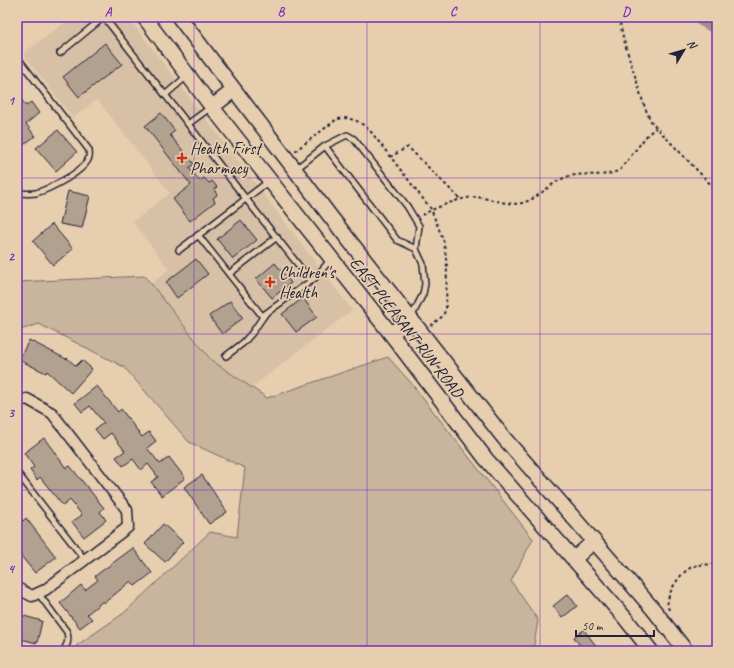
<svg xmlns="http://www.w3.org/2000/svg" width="734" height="668" viewBox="0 0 734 668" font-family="Caveat,sans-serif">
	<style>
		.built { fill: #d7c0a5 }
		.green { fill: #c9b59d; stroke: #766c6c }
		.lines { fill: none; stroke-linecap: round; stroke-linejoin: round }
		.river { stroke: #a09086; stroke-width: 19 }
		.building { fill: #b3a190; stroke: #22223b }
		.lane-casing { stroke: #22223b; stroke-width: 8 }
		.street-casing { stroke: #22223b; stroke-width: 13 }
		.secondary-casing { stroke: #22223b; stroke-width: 17 }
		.path { stroke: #22223b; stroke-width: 2; stroke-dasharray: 3 3; stroke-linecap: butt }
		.lane { stroke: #e6ceae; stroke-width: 5 }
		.street { stroke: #e6ceae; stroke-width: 10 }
		.secondary { stroke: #e6ceae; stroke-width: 14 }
		.grid { fill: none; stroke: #7b2cbf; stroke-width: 1; stroke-opacity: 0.55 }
		.poi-dot { fill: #c8321e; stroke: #e6ceae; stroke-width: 1.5 }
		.labels { text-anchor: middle; stroke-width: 3.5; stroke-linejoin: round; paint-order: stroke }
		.poi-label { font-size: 17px; fill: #22223b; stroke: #e6ceae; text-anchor: start }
		.street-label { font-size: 17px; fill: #22223b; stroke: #e6ceae }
		.neatline { fill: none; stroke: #7b2cbf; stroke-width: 1.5 }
		.grid-label { font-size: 13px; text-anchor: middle; font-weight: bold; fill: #7b2cbf }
	</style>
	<rect width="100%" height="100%" fill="#e6ceae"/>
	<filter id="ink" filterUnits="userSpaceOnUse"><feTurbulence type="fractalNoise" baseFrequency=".025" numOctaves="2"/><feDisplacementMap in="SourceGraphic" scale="8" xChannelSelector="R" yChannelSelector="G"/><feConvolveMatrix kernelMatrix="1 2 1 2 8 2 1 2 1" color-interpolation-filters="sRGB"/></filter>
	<g filter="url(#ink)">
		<path class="built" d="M72,17h56l224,293 -101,78 -40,-28 -60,-76 18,-15 -36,-47 37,-29 -73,-94 -24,19 -50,-64z"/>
		<path class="green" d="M145,276l66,84 56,38 121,-41 23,26 122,156 -22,42 27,39 -5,31h-454l-3,-5 48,-33 86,-81 27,5 8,-69 -56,-26 -65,-75 -85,-43 -22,7v-49z"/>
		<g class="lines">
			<path class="river" d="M703,17l14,8"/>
		</g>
		<g class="building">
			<path d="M105,43l17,21 -43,33 -16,-20z"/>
			<path d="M17,94l9,12 5,-4 8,11 -13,11 9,12 -14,11 -4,-5z"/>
			<path d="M161,113l14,18 -5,4 24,29 -5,4 11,13 4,-3 5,5 3,-2 5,6 -3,2 3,6 -4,3 2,4 -25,19 -17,-22 18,-14 -46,-59z"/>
			<path d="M58,130l19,22 -21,19 -20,-23z"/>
			<path d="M68,191l22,5 -8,32 -22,-4z"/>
			<path d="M241,220l16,20 -24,19 -16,-20z"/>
			<path d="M52,224l21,25 -20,16 -20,-24z"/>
			<path d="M196,259l12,15 -31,24 -11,-16z"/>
			<path d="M275,263l16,20 -19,15 -16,-19z"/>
			<path d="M303,298l14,19 -21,15 -14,-18z"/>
			<path d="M230,301l13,17 -21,16 -13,-18z"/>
			<path d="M29,340l37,19 1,-1 9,8 6,-6 10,9 -21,24 -24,-22 -1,2 -27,-13z"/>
			<path d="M97,386l21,26 3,-3 21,28 7,-5 7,9 -9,7 13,16 9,-7 16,21 -23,18 -11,-14 7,-5 -10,-13 -7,6 -8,-11 -10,7 -7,-9 9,-6 -14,-18 -8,6 -8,-10 9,-6 -14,-17 -8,6 -7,-9z"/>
			<path d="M44,438l22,30 4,-2 34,42 -4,4 6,8 -22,17 -12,-15 10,-7 -12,-15 -7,6 -23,-29 -3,3 -7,-10 4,-3 -10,-14z"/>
			<path d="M202,475l25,37 -18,12 -25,-37z"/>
			<path d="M17,513l6,8 3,-3 30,39 -21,16 -18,-22z"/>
			<path d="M163,524l20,18 -18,20 -20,-18z"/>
			<path d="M133,548l19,25 -17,13 -4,-5 -27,22 -1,-2 -16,13 5,5 -12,9 -20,-25 21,-18 4,5 13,-10 -3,-4z"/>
			<path d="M568,594l9,12 -15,12 -9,-12z"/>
			<path d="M17,614l25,7 -5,22 -20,-5z"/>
			<path d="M584,630l16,21h-16l-10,-14z"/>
		</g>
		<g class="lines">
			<defs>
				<g id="lane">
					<path d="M104,17l84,107 23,-17"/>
					<path d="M60,53l44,-36"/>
					<path d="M17,57l72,93c0,3 1,5 0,7 -3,14 -40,32 -53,36 -6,1 -13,0 -19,0"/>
					<path d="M165,95l22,-19"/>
					<path d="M188,124l47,61 76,96"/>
					<path d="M325,146l72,94 19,9"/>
					<path d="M296,169l29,-23 22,-11 7,4 53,67 12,20 -3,23 7,15 2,20 -2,10 -12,24"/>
					<path d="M198,235l65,82"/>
					<path d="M179,250l90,-69"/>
					<path d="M229,274l48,-37"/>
					<path d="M226,356l17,-13 9,-10 13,-19 50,-36 16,-19"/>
					<path d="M17,474l2,1 66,85"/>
					<path d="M38,593l29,39c2,8 1,12 -4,19"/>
				</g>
				<path id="street" d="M17,401l10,-2 25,14 75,97 1,17 -83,63 -13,6 -15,-8"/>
				<g id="secondary">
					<path d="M144,17l68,90 179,227 95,125 139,159 26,33"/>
					<path d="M179,17l151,199 174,222 149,171 33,42"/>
					<path d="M212,107l22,-17"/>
					<path d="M391,334l19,-15"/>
					<path d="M574,559l20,-18"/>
				</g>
			</defs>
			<use href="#lane" class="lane-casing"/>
			<use href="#street" class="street-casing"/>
			<use href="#secondary" class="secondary-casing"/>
			<g class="path">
				<path d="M619,17c3,20 10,40 16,59 5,16 9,32 17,47l65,68"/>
				<path d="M295,151l42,-32 10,-1 10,3 8,5 7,7 59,76 13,33 3,24 -1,42 -3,8 -13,10"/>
				<path d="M390,157l18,-10 53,53"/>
				<path d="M422,215c12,-7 39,-18 54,-18 13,1 33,9 46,6 16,-4 27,-19 42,-25 18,-8 36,2 56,-8l28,-36 8,-6"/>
				<path d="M669,610c-1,-3 -2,-7 -1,-10 2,-11 13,-28 24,-33 7,-3 17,-3 25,-2"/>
			</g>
			<use href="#lane" class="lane"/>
			<use href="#street" class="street"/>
			<use href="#secondary" class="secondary"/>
		</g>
	</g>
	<path class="grid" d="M194,17v634M367,17v634M540,17v634M17,178h700M17,334h700M17,490h700"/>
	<g class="poi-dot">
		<path d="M180 152h4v4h4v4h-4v4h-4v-4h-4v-4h4z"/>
		<path d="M268 276h4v4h4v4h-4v4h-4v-4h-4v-4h4z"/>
	</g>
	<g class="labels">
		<g class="poi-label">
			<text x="190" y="154">Health First<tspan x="190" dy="20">Pharmacy</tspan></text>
			<text x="279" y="278">Children's<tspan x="279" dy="20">Health</tspan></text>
		</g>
		<g class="street-label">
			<text transform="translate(407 327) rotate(52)" y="6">EAST PLEASANT RUN ROAD</text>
		</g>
	</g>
	<rect width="734" height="668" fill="none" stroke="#e6ceae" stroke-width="44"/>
	<g transform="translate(684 50) rotate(52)" stroke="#e6ceae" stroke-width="3" paint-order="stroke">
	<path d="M0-3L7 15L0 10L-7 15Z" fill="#22223b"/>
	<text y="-6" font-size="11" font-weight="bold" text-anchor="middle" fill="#22223b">N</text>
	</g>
	<path d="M576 630v6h78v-6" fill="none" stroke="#22223b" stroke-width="2"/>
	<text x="582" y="630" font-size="12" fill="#22223b" stroke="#e6ceae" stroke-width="3" paint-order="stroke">50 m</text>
	<rect x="22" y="22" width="690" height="624" class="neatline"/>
	<g class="grid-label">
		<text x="108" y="16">A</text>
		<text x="281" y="16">B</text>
		<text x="453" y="16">C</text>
		<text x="626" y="16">D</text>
		<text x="11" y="105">1</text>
		<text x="11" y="261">2</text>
		<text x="11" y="417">3</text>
		<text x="11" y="573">4</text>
	</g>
</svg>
